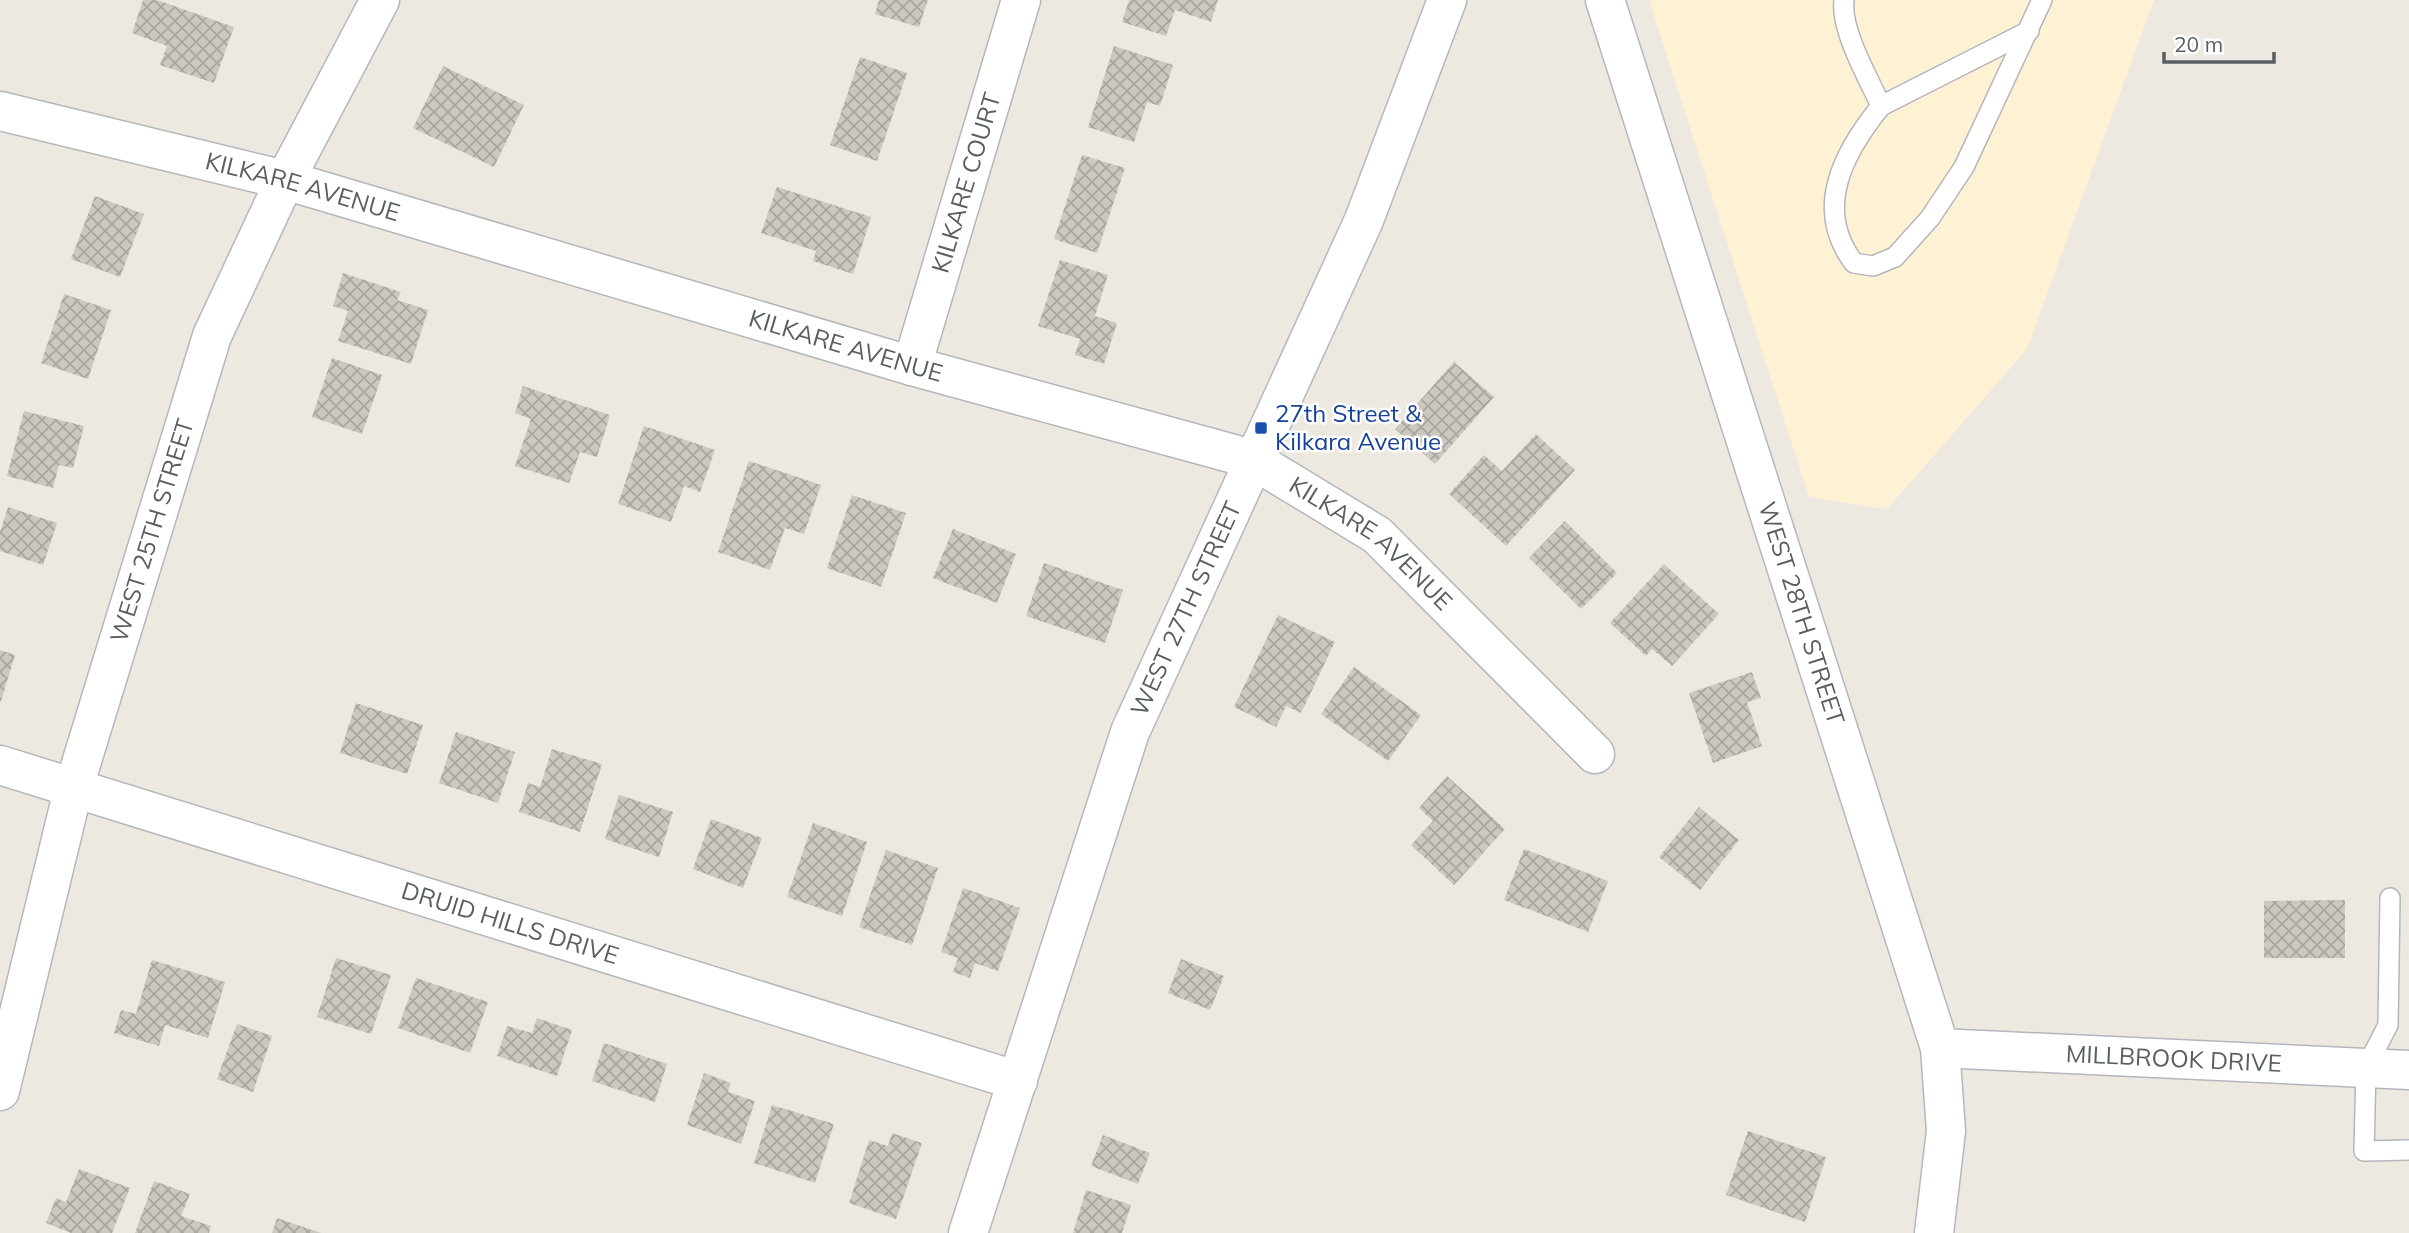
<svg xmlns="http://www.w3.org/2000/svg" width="2409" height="1233" viewBox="0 0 2409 1233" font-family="Mulish,sans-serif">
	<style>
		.commercial { fill: #fff1d3 }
		.building { fill: url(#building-cross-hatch) }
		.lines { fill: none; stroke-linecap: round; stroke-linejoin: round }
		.lane-casing { stroke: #b3b7bc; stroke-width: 22 }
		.street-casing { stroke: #b3b7bc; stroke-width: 41 }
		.secondary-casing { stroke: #b4b8be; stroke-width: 41 }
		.lane { stroke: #fff; stroke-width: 19 }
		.street { stroke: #fff; stroke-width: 38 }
		.secondary { stroke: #fff; stroke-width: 38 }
		.transit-dot { fill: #1a4fb4; stroke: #fff; stroke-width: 2.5 }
		.labels { text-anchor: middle; stroke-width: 5; stroke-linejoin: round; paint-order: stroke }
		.street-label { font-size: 24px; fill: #595e62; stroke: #fff }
		.transit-label { font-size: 24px; fill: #164399; stroke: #fff; text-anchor: start }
	</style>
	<defs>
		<pattern id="building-cross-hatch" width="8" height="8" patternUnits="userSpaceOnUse" patternTransform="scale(1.75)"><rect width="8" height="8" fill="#cdc7c1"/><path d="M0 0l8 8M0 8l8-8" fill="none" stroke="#a9a5a0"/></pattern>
	</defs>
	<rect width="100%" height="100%" fill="#ede9e0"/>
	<path class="commercial" d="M1649,0h505l-127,349 -140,160 -78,-12z"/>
	<g class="building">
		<path d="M143,0h14l77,27 -20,56 -54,-18 7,-19 -35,-13z"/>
		<path d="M879,0h49l-9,27 -44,-13z"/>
		<path d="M1129,0h89l-7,22 -36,-12 -9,26 -44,-14z"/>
		<path d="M1114,46l59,19 -13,41 -13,-4 -13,40 -46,-15z"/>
		<path d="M860,57l47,16 -30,88 -47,-16z"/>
		<path d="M443,66l81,39 -30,62 -81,-39z"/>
		<path d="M1082,155l43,13 -28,85 -43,-14z"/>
		<path d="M777,187l94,30 -18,57 -40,-13 3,-10 -55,-18z"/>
		<path d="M95,196l49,18 -24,63 -49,-18z"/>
		<path d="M1060,260l48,15 -13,41 22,7 -13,41 -29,-9 5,-16 -42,-13z"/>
		<path d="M343,273l58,19 -4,8 31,10 -17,54 -73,-23 10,-30 -15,-5z"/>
		<path d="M64,294l47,16 -23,69 -47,-16z"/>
		<path d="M332,358l50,17 -20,59 -50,-17z"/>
		<path d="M1454,362l40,35 -59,67 -40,-35z"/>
		<path d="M523,386l87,29 -13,42 -17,-5 -11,31 -54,-17 16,-47 -16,-6z"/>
		<path d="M24,411l60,15 -11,42 -14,-3 -6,23 -46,-12z"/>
		<path d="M644,426l71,24 -15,42 -16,-6 -13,36 -53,-18z"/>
		<path d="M1536,434l39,36 -69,76 -57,-52 35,-39 18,16z"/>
		<path d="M749,461l72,24 -17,49 -19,-6 -15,42 -52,-18z"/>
		<path d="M852,495l54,18 -25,74 -54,-19z"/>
		<path d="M8,507l49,16 -14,42 -43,-14v-19z"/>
		<path d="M1565,521l52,52 -36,36 -52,-51z"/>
		<path d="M953,529l63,25 -19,49 -64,-25z"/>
		<path d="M1044,563l79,27 -18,53 -79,-27z"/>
		<path d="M1664,564l55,50 -47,52 -20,-17 -6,7 -36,-33z"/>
		<path d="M1278,615l57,27 -34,71 -15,-7 -10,21 -42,-20z"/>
		<path d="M0,650l15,5 -14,46h-1z"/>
		<path d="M1354,667l67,48 -33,46 -67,-47z"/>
		<path d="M1752,672l9,26 -14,4 15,44 -49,17 -24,-70z"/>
		<path d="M356,703l67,22 -16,49 -67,-21z"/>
		<path d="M456,732l59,20 -17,51 -59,-20z"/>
		<path d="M552,749l50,15 -22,68 -61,-20 9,-29 12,4z"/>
		<path d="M1447,776l58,53 -51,56 -43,-40 22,-24 -14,-13z"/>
		<path d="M619,795l54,17 -14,45 -54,-18z"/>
		<path d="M1699,807l40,33 -39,50 -41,-33z"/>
		<path d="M711,819l51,19 -19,50 -50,-19z"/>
		<path d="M813,823l54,19 -25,74 -55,-19z"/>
		<path d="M1524,849l84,32 -20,51 -84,-32z"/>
		<path d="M886,850l52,18 -26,77 -53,-18z"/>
		<path d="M963,888l57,20 -22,63 -23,-8 -5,15 -17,-6 5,-14 -17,-6z"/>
		<path d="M2345,900v58h-81v-57z"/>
		<path d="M336,958l55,17 -20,59 -54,-17z"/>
		<path d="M1181,959l43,17 -14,34 -42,-17z"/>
		<path d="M152,960l73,22 -17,56 -43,-13 -6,21 -45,-13 7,-23 15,4z"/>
		<path d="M416,978l72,24 -18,51 -72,-25z"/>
		<path d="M537,1018l35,12 -15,46 -60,-20 10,-30 25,7z"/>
		<path d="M237,1024l35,12 -19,56 -36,-13z"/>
		<path d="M604,1043l63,21 -12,38 -63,-21z"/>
		<path d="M704,1073l27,10 -3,9 27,9 -14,43 -54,-19z"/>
		<path d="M772,1105l62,19 -19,59 -61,-20z"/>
		<path d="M1748,1131l78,26 -21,65 -79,-27z"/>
		<path d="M892,1133l30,10 -26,76 -47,-16 20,-63 19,6z"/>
		<path d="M1103,1135l47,18 -12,31 -47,-18z"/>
		<path d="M79,1169l51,19 -18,45h-41l-25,-10 10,-25 10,4z"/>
		<path d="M154,1181l36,13 -9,22 30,10 -2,7h-74z"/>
		<path d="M1086,1190l45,15 -9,28h-49z"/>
		<path d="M277,1218l44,15h-49z"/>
	</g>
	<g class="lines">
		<defs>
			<g id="lane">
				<path d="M1844,0c-4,30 25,79 37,106 -38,47 -68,103 -27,157l19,3 22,-9 35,-39 34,-51 78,-167"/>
				<path d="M1881,106l148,-75"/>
				<path d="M2390,898l-2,127 -22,43 -2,83 45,-1"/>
			</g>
			<g id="street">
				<path id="s1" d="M0,111l285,69 627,186 340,93 125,76 218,219"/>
				<path id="s2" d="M912,366l109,-366"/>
				<path id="s3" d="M0,765l1018,316"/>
				<path id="s4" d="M1940,1048l469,22"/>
			</g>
			<g id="secondary">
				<path id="s5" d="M1605,0l335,1048 6,83 -12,102"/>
				<path id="s6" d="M0,1091l73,-301 139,-454 73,-156 95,-180"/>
				<path id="s7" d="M968,1233l162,-501 234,-512 83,-220"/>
			</g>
		</defs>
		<use href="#lane" class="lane-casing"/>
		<use href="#street" class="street-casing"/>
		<use href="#secondary" class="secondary-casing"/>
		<use href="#lane" class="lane"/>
		<use href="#street" class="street"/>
		<use href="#secondary" class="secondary"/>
	</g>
	<rect class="transit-dot" x="1254" y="421" width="14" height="14" rx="3.5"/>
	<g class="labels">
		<g class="street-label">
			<text dy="8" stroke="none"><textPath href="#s2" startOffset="191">KILKARE COURT</textPath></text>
			<text dy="8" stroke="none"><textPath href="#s1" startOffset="312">KILKARE AVENUE</textPath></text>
			<text dy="8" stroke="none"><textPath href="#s1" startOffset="878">KILKARE AVENUE</textPath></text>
			<text dy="8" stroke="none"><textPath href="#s6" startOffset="581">WEST 25TH STREET</textPath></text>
			<text dy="8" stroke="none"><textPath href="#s1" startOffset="1446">KILKARE AVENUE</textPath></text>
			<text dy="8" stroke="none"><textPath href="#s7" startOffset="662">WEST 27TH STREET</textPath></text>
			<text dy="8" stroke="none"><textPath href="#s5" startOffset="644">WEST 28TH STREET</textPath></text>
			<text dy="8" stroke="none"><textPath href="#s3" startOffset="534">DRUID HILLS DRIVE</textPath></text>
			<text dy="8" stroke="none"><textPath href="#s4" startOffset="234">MILLBROOK DRIVE</textPath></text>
		</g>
		<g class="transit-label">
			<text x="1275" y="422">27th Street &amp;<tspan x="1275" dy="28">Kilkara Avenue</tspan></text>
		</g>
	</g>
	<path d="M2164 52v10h110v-10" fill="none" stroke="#595e62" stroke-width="3.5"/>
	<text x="2174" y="52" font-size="21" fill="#595e62" stroke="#ffffff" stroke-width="5" paint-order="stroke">20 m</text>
</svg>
